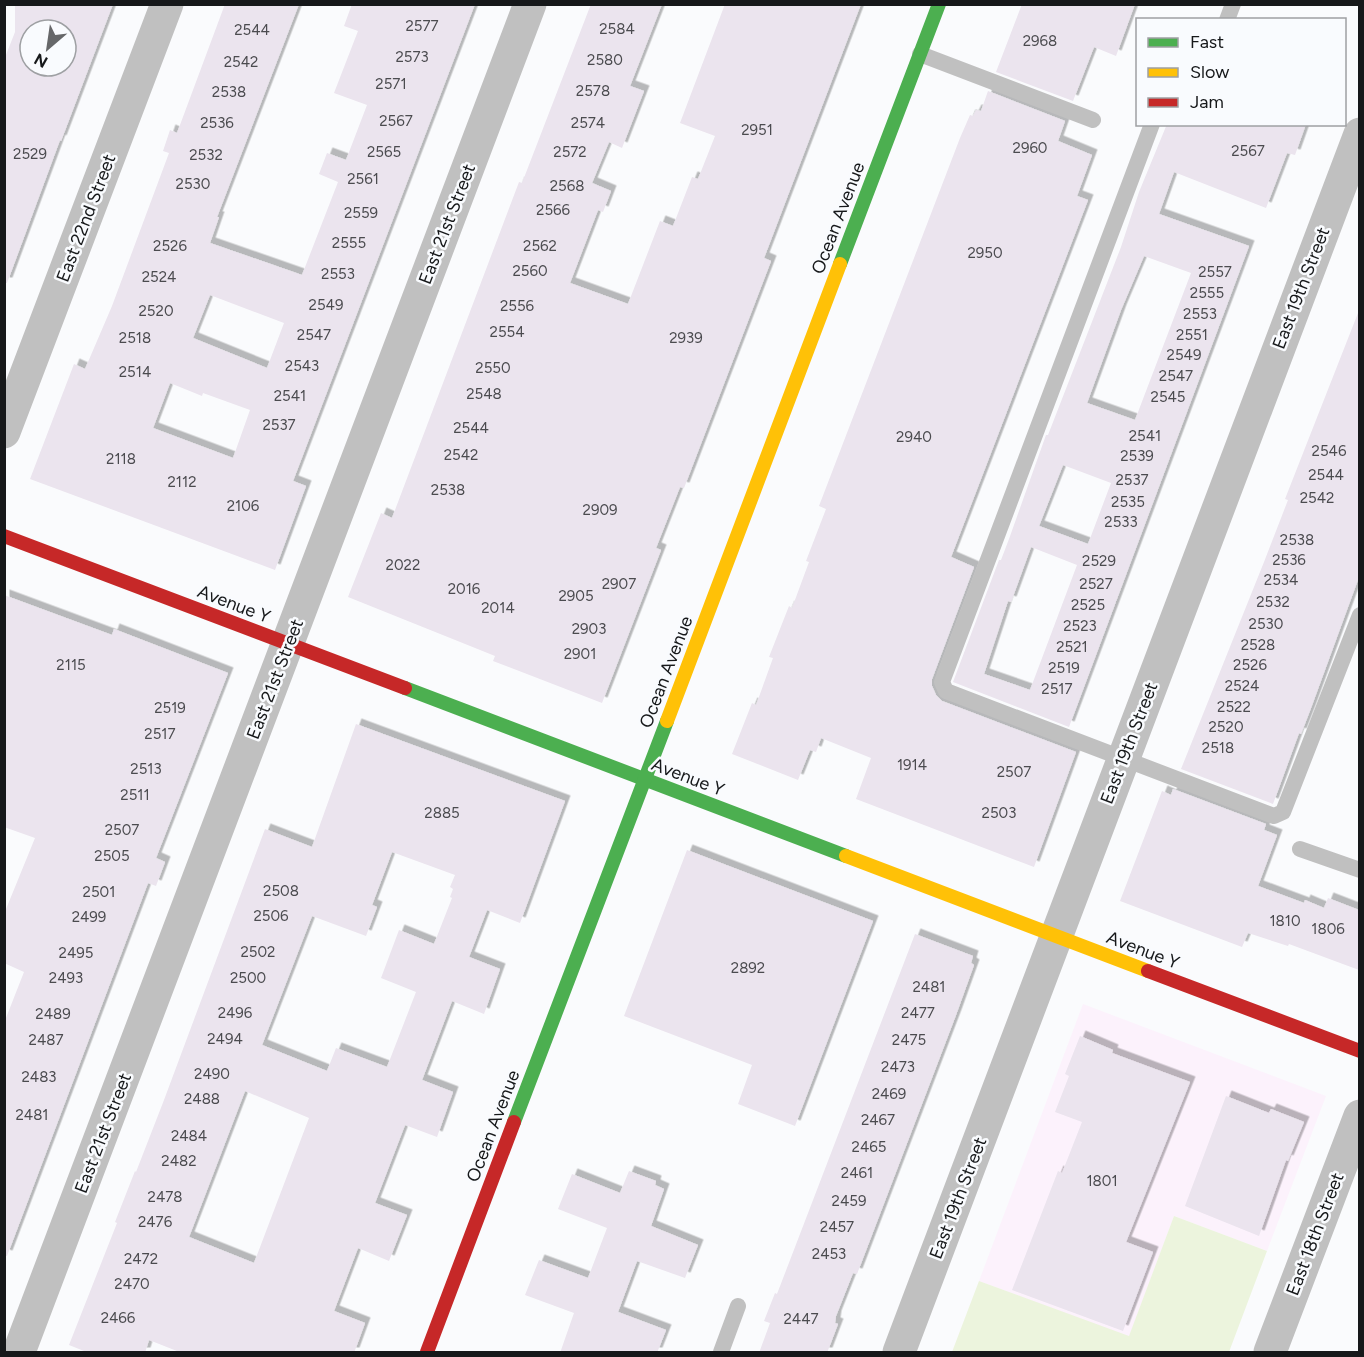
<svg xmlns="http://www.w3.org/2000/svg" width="1364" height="1357" viewBox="0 0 1364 1357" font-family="Figtree,sans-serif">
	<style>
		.commercial { fill: #fcf2fc }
		.green { fill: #ecf4dd }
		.building { fill: #ebe4ee; fill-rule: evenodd; filter: url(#shadow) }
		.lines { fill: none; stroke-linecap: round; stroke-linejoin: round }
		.lane { stroke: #c0c0c0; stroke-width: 16 }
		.street { stroke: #c0c0c0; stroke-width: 33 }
		.fast { stroke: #4caf50; stroke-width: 14 }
		.slow { stroke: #ffc107; stroke-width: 14 }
		.jam { stroke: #c62828; stroke-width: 14 }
		.labels { text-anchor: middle; stroke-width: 5; stroke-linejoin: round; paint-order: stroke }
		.number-label { font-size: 15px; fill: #4b4b4f }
		.street-label { font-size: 18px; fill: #16181a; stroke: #f9fbfe }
	</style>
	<defs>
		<filter id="shadow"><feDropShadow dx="5.5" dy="-5.5" stdDeviation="0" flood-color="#0004"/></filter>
	</defs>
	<rect width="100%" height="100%" fill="#fafbfd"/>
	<path class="commercial" d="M1083,1004l243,92 -59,155 -93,-35 -45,121 -150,-56z"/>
	<path class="green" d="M1174,1216l93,35 -38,101h-277l27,-71 150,55z"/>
	<g class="building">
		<path d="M15,4h98l-52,137 -1,-1 -53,143h-3v-223l11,-28zM30,30h36v36h-36z"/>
		<path d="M225,4h74l-82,213h2l-9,26 92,32 36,-93 -19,-8 8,-21 19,7 21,-55 -33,-12 24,-62 -14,-5 8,-22h123l-182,477 13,5 -31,84 -245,-91 44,-115 11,5 27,-63 57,-153 -6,-2 7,-21 7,3zM210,295l74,28 -17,45 -74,-30zM170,383l32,13 1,-3 47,17 -17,48 -80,-30z"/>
		<path d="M591,4h71l-32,82 14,5 -22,57 -13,-6 -17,41 19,8 -8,21 -5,-2 -28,73 58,21 32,-83 13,5 19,-49 6,2 17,-43 -35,-13 45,-119h136l-97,254 7,3 -87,227 -4,-1 -24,61 5,2 -59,153 -109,-42 2,-5 -147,-59 33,-84 11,5 127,-336 3,1z"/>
		<path d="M1022,4h113l-19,52 -22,-9 -21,54 -77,-29z"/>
		<path d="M988,91l77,30 -7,20 34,14 -15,41 11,4 -137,357 23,10 -42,112v7l4,9 6,6 134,51 -42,115 -178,-68 15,-41 -50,-20 -5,14 -6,-2 -12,30 -66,-26 20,-51 4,2 17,-47 -4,-1 20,-51 3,2 17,-46 -3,-1 20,-52 -7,-3 141,-368 10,-23 3,1 3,-6 5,1z"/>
		<path d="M1167,124h139l-11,31 -8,-2 -21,55 -92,-36 -15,42 90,32 -180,481 -116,-45 46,-122h2l8,-21 37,-104h2l73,-188 18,-55zM1144,256l47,17 -56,147 -48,-17 34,-93zM1063,465l48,18 -23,61 -49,-18zM1031,547l46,18 -47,125 -46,-16 24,-73 3,1z"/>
		<path d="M1358,313l1,264 -48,131 -10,26 -2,-1 -26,71 -92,-35 83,-207 24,-62 -3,-1z"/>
		<path d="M4,595l108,40 2,-6 114,44 -72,185 9,4 -9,24 -8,-3 -141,373 -3,-1v-232l20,-51 -20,-9v-49l31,-76 -31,-11z"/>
		<path d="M356,724l209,77 -45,122 -33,-13 -18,47 31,12 -16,45 -32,-13 -30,79 31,12 -16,45 -32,-12 -30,78 32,12 -18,46 -31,-13 -24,63 31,12 -11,30h-172l-33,-13 -4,13h-56l-20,-8 48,-122 -2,-1 20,-51 1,1 28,-72 101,-271 47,18zM392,852l63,23 -5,12 3,2 -3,8 2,1 -18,46 -35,-14 -18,48 35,14 -29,75 -51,-19 -9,23 -65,-26 50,-129 54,20 11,-29 -5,-2zM245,1091l64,27 -55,145 -65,-26z"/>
		<path d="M1173,789l93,35 -2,6 13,5 -19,51 46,17 1,-3 19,8 4,-10 31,12v60l-70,-26 -1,2 -40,-13 -6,14 -122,-46 42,-110 9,4z"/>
		<path d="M687,850l186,71 -78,205 -57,-22 14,-39 -128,-49z"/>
		<path d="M915,934l58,22 -2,7 3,2 -18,50 -99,259 -4,-1 -17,43 -1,7 3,1 -11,29h-68l11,-30 -6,-2 11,-28 2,1z"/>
		<path d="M1080,1036l33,14 -1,3 78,29 -64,160 27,10 -30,79 -111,-41 46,-119 4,2 20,-51 -27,-10 14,-36 -4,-2z"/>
		<path d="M1226,1096l43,17 2,-4 33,13 -16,39 -2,-1 -27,76 -74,-30z"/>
		<path d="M629,1171l27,10 -1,4 9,4 -13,37 47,19 -13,33 -48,-17 -19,51 48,18 -9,23h-97l14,-40 -49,-18 14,-35 49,18 19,-50 -49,-19 14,-35 48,19z"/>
	</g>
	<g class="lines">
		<g class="lane">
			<path d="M1227,20l6,-16"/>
			<path d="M920,54l173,66"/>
			<path d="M1152,124l-210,558 4,9 328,125 9,-4 77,-197"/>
			<path d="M1300,849l60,21"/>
			<path d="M721,1352l17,-46"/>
		</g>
		<g class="street">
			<path d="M4,432l163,-428"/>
			<path d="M19,1352l511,-1348"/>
			<path d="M899,1352l461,-1218"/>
			<path d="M1270,1352l90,-236"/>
		</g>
		<g class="fast">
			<path d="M840,264l99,-260"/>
			<path d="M405,688l441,168"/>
			<path d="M514,1122l153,-401"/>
		</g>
		<g class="slow">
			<path d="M667,721l173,-457"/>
			<path d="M846,856l302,115"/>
		</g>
		<g class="jam">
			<path d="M4,536l401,152"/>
			<path d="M1148,971l212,80"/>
			<path d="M427,1352l87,-230"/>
		</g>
	</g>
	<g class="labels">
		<g class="number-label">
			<text x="422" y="31">2577</text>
			<text x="617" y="34">2584</text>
			<text x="252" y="35">2544</text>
			<text x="1040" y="46">2968</text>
			<text x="412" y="62">2573</text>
			<text x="605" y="65">2580</text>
			<text x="241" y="67">2542</text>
			<text x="391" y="89">2571</text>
			<text x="593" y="96">2578</text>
			<text x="229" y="97">2538</text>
			<text x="396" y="126">2567</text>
			<text x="217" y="128">2536</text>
			<text x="588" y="128">2574</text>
			<text x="757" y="135">2951</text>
			<text x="1030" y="153">2960</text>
			<text x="1248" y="156">2567</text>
			<text x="384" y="157">2565</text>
			<text x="570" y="157">2572</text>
			<text x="30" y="159">2529</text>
			<text x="206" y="160">2532</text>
			<text x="363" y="184">2561</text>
			<text x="193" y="189">2530</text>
			<text x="567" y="191">2568</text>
			<text x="553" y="215">2566</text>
			<text x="361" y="218">2559</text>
			<text x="349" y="248">2555</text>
			<text x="170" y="251">2526</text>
			<text x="540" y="251">2562</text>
			<text x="985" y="258">2950</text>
			<text x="530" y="276">2560</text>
			<text x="1215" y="277">2557</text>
			<text x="338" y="279">2553</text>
			<text x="159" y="282">2524</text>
			<text x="1207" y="298">2555</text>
			<text x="326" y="310">2549</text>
			<text x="517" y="311">2556</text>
			<text x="156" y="316">2520</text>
			<text x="1200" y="319">2553</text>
			<text x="507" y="337">2554</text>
			<text x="314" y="340">2547</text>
			<text x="1192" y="340">2551</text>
			<text x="135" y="343">2518</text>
			<text x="686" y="343">2939</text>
			<text x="1184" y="360">2549</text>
			<text x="302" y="371">2543</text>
			<text x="493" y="373">2550</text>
			<text x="135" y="377">2514</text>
			<text x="1176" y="381">2547</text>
			<text x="484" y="399">2548</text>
			<text x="290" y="401">2541</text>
			<text x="1168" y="402">2545</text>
			<text x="279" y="430">2537</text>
			<text x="471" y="433">2544</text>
			<text x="1145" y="441">2541</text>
			<text x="914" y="442">2940</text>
			<text x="1329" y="456">2546</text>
			<text x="461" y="460">2542</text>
			<text x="1137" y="461">2539</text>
			<text x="121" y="464">2118</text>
			<text x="1326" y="480">2544</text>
			<text x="1132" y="485">2537</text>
			<text x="182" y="487">2112</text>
			<text x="448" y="495">2538</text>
			<text x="1317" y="503">2542</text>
			<text x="1128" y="507">2535</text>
			<text x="243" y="511">2106</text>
			<text x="600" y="515">2909</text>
			<text x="1121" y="527">2533</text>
			<text x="1297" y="545">2538</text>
			<text x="1289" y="565">2536</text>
			<text x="1099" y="566">2529</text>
			<text x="403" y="570">2022</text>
			<text x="1281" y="585">2534</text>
			<text x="619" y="589">2907</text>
			<text x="1096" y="589">2527</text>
			<text x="464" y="594">2016</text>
			<text x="576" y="601">2905</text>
			<text x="1273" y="607">2532</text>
			<text x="1088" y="610">2525</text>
			<text x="498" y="613">2014</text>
			<text x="1266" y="629">2530</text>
			<text x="1080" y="631">2523</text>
			<text x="589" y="634">2903</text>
			<text x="1258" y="650">2528</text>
			<text x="1072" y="652">2521</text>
			<text x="580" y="659">2901</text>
			<text x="71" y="670">2115</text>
			<text x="1250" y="670">2526</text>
			<text x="1064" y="673">2519</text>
			<text x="1242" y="691">2524</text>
			<text x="1057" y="694">2517</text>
			<text x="1234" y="712">2522</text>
			<text x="170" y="713">2519</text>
			<text x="1226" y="732">2520</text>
			<text x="160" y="739">2517</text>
			<text x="1218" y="753">2518</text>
			<text x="912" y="770">1914</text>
			<text x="146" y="774">2513</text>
			<text x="1014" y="777">2507</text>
			<text x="135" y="800">2511</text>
			<text x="442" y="818">2885</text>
			<text x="999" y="818">2503</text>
			<text x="122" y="835">2507</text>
			<text x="112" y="861">2505</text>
			<text x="281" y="896">2508</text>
			<text x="99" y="897">2501</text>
			<text x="271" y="921">2506</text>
			<text x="89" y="922">2499</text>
			<text x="1285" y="926">1810</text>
			<text x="1328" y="934">1806</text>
			<text x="258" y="957">2502</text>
			<text x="76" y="958">2495</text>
			<text x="748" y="973">2892</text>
			<text x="66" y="983">2493</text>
			<text x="248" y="983">2500</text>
			<text x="929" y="992">2481</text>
			<text x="235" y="1018">2496</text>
			<text x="918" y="1018">2477</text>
			<text x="53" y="1019">2489</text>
			<text x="225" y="1044">2494</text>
			<text x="46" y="1045">2487</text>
			<text x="909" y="1045">2475</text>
			<text x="898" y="1072">2473</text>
			<text x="212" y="1079">2490</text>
			<text x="39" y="1082">2483</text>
			<text x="889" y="1099">2469</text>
			<text x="202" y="1104">2488</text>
			<text x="32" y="1120">2481</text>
			<text x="878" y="1125">2467</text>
			<text x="189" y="1141">2484</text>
			<text x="869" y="1152">2465</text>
			<text x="179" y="1166">2482</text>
			<text x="857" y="1178">2461</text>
			<text x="1102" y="1186">1801</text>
			<text x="165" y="1202">2478</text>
			<text x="849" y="1206">2459</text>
			<text x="155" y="1227">2476</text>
			<text x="837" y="1232">2457</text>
			<text x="829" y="1259">2453</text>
			<text x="141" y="1264">2472</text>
			<text x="132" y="1289">2470</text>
			<text x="118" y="1323">2466</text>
			<text x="801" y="1324">2447</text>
		</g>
		<g class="street-label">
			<text transform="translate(86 218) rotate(-69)" y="6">East 22nd Street</text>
			<text transform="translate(838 218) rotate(-69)" y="6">Ocean Avenue</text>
			<text transform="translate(447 224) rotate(-69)" y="6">East 21st Street</text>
			<text transform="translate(1301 288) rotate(-69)" y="6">East 19th Street</text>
			<text transform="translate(234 604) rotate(21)" y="6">Avenue Y</text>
			<text transform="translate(666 672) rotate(-69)" y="6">Ocean Avenue</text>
			<text transform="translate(275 679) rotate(-69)" y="6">East 21st Street</text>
			<text transform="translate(1129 743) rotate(-69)" y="6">East 19th Street</text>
			<text transform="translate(688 777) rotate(21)" y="6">Avenue Y</text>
			<text transform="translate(1143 950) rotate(21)" y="6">Avenue Y</text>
			<text transform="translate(493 1126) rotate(-69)" y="6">Ocean Avenue</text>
			<text transform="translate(103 1133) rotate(-69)" y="6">East 21st Street</text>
			<text transform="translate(958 1198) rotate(-69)" y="6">East 19th Street</text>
			<text transform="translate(1315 1234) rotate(-69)" y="6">East 18th Street</text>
		</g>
	</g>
	<rect width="1364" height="1357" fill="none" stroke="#16181a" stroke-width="12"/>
	<rect x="1136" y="18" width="210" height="108" fill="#f9fbfe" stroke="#9ea0a3" stroke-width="1.5"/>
	<rect x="1148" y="38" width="30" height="9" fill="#4caf50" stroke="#9ea0a3" stroke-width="1.5"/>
	<text x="1190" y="48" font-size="18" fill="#16181a">Fast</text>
	<rect x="1148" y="68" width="30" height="9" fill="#ffc107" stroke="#9ea0a3" stroke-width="1.5"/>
	<text x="1190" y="78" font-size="18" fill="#16181a">Slow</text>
	<rect x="1148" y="98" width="30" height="9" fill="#c62828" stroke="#9ea0a3" stroke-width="1.5"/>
	<text x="1190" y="108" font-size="18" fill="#16181a">Jam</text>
	<g transform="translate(48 48) rotate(209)"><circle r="28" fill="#f9fbfe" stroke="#9ea0a3" stroke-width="1.5"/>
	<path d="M0-4.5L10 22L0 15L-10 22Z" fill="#666769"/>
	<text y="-9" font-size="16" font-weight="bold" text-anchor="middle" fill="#16181a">N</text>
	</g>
</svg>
